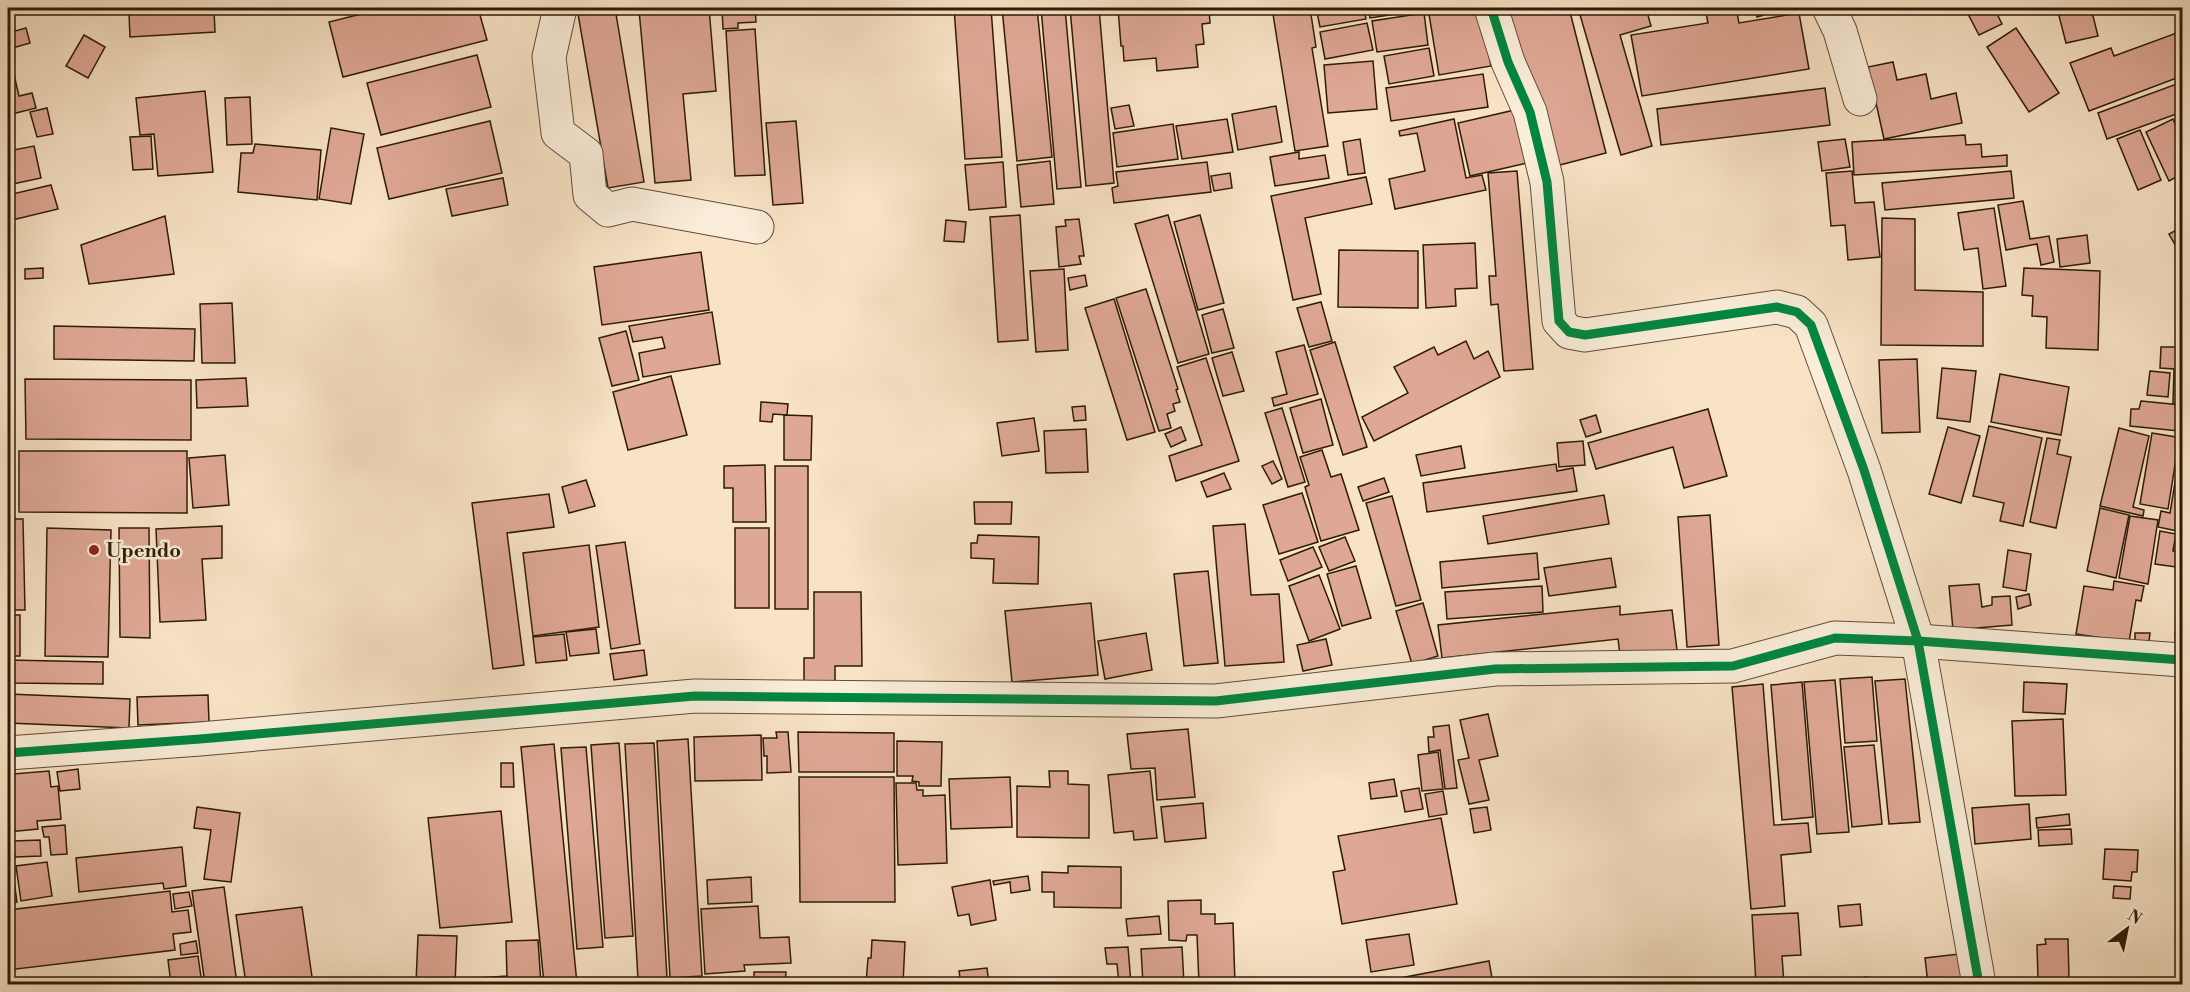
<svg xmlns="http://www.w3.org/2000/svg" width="2190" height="992" viewBox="0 0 2190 992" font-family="'Libre Bodoni',serif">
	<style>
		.building { fill: #dfa895; stroke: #2e1b09; stroke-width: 1.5 }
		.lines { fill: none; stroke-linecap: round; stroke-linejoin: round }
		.street-casing { stroke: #604d38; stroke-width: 35 }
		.street { stroke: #faedd9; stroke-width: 33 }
		.cycleway-casing { stroke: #faedd9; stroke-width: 13 }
		.cycleway { stroke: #00873e; stroke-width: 9 }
		.poi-dot { fill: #8f2418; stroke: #faedd9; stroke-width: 2 }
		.labels { text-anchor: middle; stroke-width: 5; stroke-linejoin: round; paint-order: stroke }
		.poi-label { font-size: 20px; font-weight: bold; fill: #2e1b09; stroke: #faedd9; text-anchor: start }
	</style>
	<rect width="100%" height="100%" fill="#f8e3c5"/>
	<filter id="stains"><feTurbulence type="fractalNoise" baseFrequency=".00333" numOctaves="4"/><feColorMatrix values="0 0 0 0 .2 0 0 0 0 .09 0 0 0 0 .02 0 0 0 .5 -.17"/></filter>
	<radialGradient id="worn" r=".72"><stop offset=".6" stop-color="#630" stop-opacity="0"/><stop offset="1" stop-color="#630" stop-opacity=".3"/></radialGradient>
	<g class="building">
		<path d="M385,8h93l9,32 -144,37 -14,-55z"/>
		<path d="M577,8h38l29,174 -36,6z"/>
		<path d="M666,8h43l7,83 -33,3 8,86 -36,3 -16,-173z"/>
		<path d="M722,8h33l1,14 -18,1v5l-15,1z"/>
		<path d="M954,8h37l11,149 -37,2z"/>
		<path d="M1002,8h35l15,149 -35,4z"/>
		<path d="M1041,8h24l16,179 -24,2z"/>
		<path d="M1070,8h29l15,175 -28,3z"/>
		<path d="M1118,8h91l1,15 -8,1 2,20 -8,1 2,22 -41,4 -1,-13 -32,3 -1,-15h-2z"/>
		<path d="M1272,8h38l6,39 -4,1 16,98 -33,5z"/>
		<path d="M1316,8h48l2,11 -46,8z"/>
		<path d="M1368,8h55v2l-53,8z"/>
		<path d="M1428,8h52l11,58 -52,9z"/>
		<path d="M1508,8h61l37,145 -54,14z"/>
		<path d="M1578,8h68l5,18 -31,9 32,111 -31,9z"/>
		<path d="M1705,8h31l3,15 60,-10 10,56 -167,27 -11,-61 77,-12z"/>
		<path d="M1754,8h33l-30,9z"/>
		<path d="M1976,8h18l8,16 -23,11 -12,-23z"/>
		<path d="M2057,8h34l7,28 -32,7z"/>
		<path d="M214,10l1,22 -85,5 -1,-23z"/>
		<path d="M1424,13l4,32 -51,7 -5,-31z"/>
		<path d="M1367,23l6,27 -48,9 -5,-27z"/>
		<path d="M26,28l4,15 -21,6 -1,-16z"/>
		<path d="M2016,28l43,65 -30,19 -42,-65z"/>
		<path d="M755,29l10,146 -30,1 -9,-145z"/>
		<path d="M2182,31v45l-93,35 -19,-48 41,-15 3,8z"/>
		<path d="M84,35l21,12 -17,31 -22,-12z"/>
		<path d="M1429,48l5,28 -45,8 -5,-28z"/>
		<path d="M477,55l14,52 -110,28 -14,-52z"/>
		<path d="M1373,61l4,48 -49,4 -4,-48z"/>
		<path d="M11,62l8,34 13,-3 4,15 -28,7v-52z"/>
		<path d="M1893,62l4,18 29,-6 5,25 25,-6 6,30 -78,16 -16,-72z"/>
		<path d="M1483,74l5,33 -97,14 -5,-33z"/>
		<path d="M2182,82v30l-75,27 -9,-26z"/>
		<path d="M1825,88l5,37 -169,20 -4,-36z"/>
		<path d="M205,91l8,81 -55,4 -4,-42 -14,1 -4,-37z"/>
		<path d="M250,97l2,47 -25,1 -2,-47z"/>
		<path d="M1129,105l5,21 -19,3 -4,-21z"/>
		<path d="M1276,106l6,36 -44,8 -6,-36z"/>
		<path d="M47,108l6,26 -16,3 -7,-25z"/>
		<path d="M1519,109l13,53 -62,14 -12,-53z"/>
		<path d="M1227,119l6,33 -51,7 -6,-33z"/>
		<path d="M1454,119l12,59 16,-3 4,15 -91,19 -6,-30 36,-8 -8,-38 -17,3 -1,-5z"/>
		<path d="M2173,119l9,21v34l-13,7 -23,-49z"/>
		<path d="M490,121l12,52 -113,26 -12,-51z"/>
		<path d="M796,121l7,82 -30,2 -7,-82z"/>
		<path d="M1173,124l5,35 -61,8 -4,-34z"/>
		<path d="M331,128l33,6 -13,70 -32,-5z"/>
		<path d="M2140,130l21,50 -23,10 -21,-51z"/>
		<path d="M1965,135l1,10 15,-1 1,13 25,-2v11l-153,9 -2,-33z"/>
		<path d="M151,136l2,33 -20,1 -3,-33z"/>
		<path d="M1360,139l5,34 -17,2 -5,-33z"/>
		<path d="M1845,139l5,28 -28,4 -4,-29z"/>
		<path d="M255,144l66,6 -4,50 -79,-8 3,-39h12z"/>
		<path d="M34,146l7,32 -33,7v-34z"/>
		<path d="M1299,152v7l26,-4 4,23 -54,8 -5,-29z"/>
		<path d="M1050,161l4,43 -33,3 -4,-42z"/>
		<path d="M1003,162l3,45 -37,3 -4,-45z"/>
		<path d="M1207,162l4,30 -97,11 -2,-15 6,-2 -2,-14z"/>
		<path d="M1517,171l16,198 -29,2 -6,-67 -7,1 -2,-29h7l-8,-103z"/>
		<path d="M1852,171l3,32 19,-1 6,55 -32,3 -3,-35 -14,1 -5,-53z"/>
		<path d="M2011,171l3,27 -129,12 -3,-27z"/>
		<path d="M1230,173l2,15 -18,3 -3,-15z"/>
		<path d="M1366,177l6,27 -67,14 16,76 -28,6 -22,-104z"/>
		<path d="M503,178l5,27 -56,11 -6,-27z"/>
		<path d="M51,185l7,24 -50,12v-26z"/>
		<path d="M2023,201l7,38 19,-3 5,26 -13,3 -4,-21 -31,6 -8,-45z"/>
		<path d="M1994,208l12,78 -23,3 -5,-41 -14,2 -6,-37z"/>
		<path d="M1020,215l8,125 -30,2 -8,-125z"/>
		<path d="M1168,215l41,139 -31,9 -43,-139z"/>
		<path d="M1200,215l24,88 -26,7 -24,-88z"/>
		<path d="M165,216l9,58 -85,10 -8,-39z"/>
		<path d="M1882,218l33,1v71l68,2v54l-102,-1z"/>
		<path d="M1079,219l5,37h-5l2,8 -22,3 -3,-40 10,-1 -1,-6z"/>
		<path d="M946,220l20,2 -2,20 -20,-1z"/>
		<path d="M2182,227v30l-13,-23z"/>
		<path d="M2087,235l3,28 -30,4 -3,-28z"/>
		<path d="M1475,243l2,45 -22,1 1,17 -30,2 -3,-63z"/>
		<path d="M1339,250l79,1v57l-80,-1z"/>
		<path d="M701,252l8,58 -107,15 -8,-58z"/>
		<path d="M8,265h1l2,19h-3z"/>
		<path d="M43,268v10l-18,1v-10z"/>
		<path d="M2024,268l76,3 -2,79 -52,-2 1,-31 -15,-1 1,-20 -11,-1z"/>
		<path d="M1064,269l4,81 -32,2 -6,-81z"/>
		<path d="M1085,275l2,11 -17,4 -2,-12z"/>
		<path d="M1146,289l32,100 -2,1 4,12 -7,2 2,7 -8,3 4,14 -12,3 -43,-133z"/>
		<path d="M1114,299l41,133 -28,8 -42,-132z"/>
		<path d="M1321,302l11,39 -23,6 -12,-39z"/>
		<path d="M232,303l3,60h-33l-2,-59z"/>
		<path d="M1223,309l11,39 -22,5 -10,-38z"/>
		<path d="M712,312l8,52 -77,13 -4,-24 26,-5 -3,-11 -29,5 -4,-16z"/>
		<path d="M54,326l141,3 -1,32 -140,-2z"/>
		<path d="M626,331l13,49 -27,6 -13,-48z"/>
		<path d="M1466,341l8,18 14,-8 12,26 -126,64 -12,-24 46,-24 -14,-26 40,-20 4,8z"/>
		<path d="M1335,342l32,105 -24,8 -33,-105z"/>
		<path d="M1304,345l14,49 -44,12 -2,-8 15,-4 -11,-42z"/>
		<path d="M2161,347h21v57h-9l1,-35 -14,-1z"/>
		<path d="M1232,352l12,39 -21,5 -11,-38z"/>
		<path d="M1206,358l33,103 -63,20 -7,-25 33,-11 -25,-78z"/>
		<path d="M1917,359l3,73 -38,1 -3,-73z"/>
		<path d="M1942,368l34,3 -6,51 -33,-4z"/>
		<path d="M2150,371l20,2 -2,24 -21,-2z"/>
		<path d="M2000,374l69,13 -8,48 -70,-13z"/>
		<path d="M671,376l16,59 -59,15 -15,-58z"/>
		<path d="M246,378l2,28 -51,2 -1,-28z"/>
		<path d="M25,379l166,1v60l-165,-1z"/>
		<path d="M1321,399l12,46 -30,8 -13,-45z"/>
		<path d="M2141,401l40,4 -2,26 -49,-5 1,-17h8z"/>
		<path d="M761,402l27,2 -1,11 -14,-1 -1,8 -12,-1z"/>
		<rect x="8" y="404" width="2" height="35"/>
		<path d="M1085,406l1,14 -12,1 -2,-14z"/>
		<path d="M1282,408l23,74 -17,5 -23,-74z"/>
		<path d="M1708,409l19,67 -43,12 -11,-41 -77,22 -8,-26z"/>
		<path d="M784,415l28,1 -1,44h-27z"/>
		<path d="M1596,415l5,17 -15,5 -6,-17z"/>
		<path d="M1034,418l5,33 -37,5 -5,-33z"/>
		<path d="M1989,426l53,12 -19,88 -23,-5 4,-18 -31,-7z"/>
		<path d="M1181,427l5,13 -15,7 -6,-13z"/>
		<path d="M1948,427l32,9 -19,67 -32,-9z"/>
		<path d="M2119,428l30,8 -16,71 11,3 -1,6 -43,-10z"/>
		<path d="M1086,429l2,43 -42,1 -2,-42z"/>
		<path d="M2152,433l30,5v16l-5,-1 -9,56 -28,-5z"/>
		<path d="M2047,438l13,2 -3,14 14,3 -15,71 -26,-6z"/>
		<path d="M1583,441l2,24 -26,2 -2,-24z"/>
		<path d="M1461,446l4,22 -44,8 -5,-21z"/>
		<path d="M1322,450l9,27 10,-3 18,56 -38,11 -16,-54 4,-2 -9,-28z"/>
		<path d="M19,451h168v62l-168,-1z"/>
		<path d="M225,455l4,50 -36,3 -4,-50z"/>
		<path d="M2179,458l3,1v73l-24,-5 3,-16 9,2z"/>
		<path d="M1273,461l9,18 -10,5 -10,-18z"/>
		<path d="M1556,464l1,7 16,-3 4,23 -150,21 -4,-29z"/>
		<path d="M765,465l1,57h-33v-34h-9v-22z"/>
		<rect x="775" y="466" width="33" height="143"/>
		<path d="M1224,473l7,16 -24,8 -6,-15z"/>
		<path d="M1384,478l5,14 -26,9 -5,-14z"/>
		<path d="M586,480l9,26 -26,7 -7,-26z"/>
		<path d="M1302,493l16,49 -39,12 -16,-49z"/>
		<path d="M549,494l5,33 -47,6 17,132 -31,4 -21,-166z"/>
		<path d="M1604,495l5,29 -121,20 -5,-28z"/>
		<path d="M1392,496l29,104 -25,6 -30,-103z"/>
		<path d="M974,502h38l-1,22h-36z"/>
		<path d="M2100,508l29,7 -13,63 -29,-7z"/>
		<path d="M1710,515l9,130 -32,2 -9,-130z"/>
		<path d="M2130,516l28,4 -10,64 -29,-6z"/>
		<path d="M8,519h15l2,91h-17z"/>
		<path d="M1245,524l6,71 28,-1 5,68 -59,4 -12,-140z"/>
		<path d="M222,526v32l-20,1 4,61 -46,2 -4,-93z"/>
		<path d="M47,528l64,2 -3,127 -63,-1z"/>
		<path d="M119,528h30l1,110 -30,-1z"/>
		<rect x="735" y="528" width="34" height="80"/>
		<path d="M2160,531l16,3 -3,17 6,1 -3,15 -21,-3z"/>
		<path d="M978,535l61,2 -1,47 -45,-1 1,-24 -23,-1v-15h6z"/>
		<path d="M2178,535l4,1v14l-6,-1z"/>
		<path d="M1345,537l10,24 -26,10 -10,-24z"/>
		<path d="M625,542l15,102 -29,5 -15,-103z"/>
		<path d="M589,545l10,82 -66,9 -10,-83z"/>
		<path d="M1313,547l9,20 -34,14 -8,-21z"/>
		<path d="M2008,550l23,4 -5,37 -23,-4z"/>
		<path d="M1537,553l2,26 -97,9 -2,-26z"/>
		<path d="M1611,558l5,29 -67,9 -5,-28z"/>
		<path d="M1356,566l15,52 -29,8 -15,-52z"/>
		<path d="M1208,571l10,92 -34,3 -10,-92z"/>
		<path d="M1319,575l21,54 -31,12 -20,-55z"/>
		<path d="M2114,581l30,5 -3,15 -5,-1 -7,42 -53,-8 8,-48 29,4z"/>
		<path d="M1979,584l3,23 10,-2v-8l18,-1 2,29 -59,5 -4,-44z"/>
		<path d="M1542,586l1,26 -96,7 -2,-27z"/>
		<path d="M814,592h47l1,74h-27v26l-31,-1v-33h10z"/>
		<path d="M2182,592v36l-1,-35z"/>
		<path d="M2029,594l2,11 -13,4 -2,-12z"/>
		<path d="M1091,603l7,72 -86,7 -7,-71z"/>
		<path d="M1423,603l15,53 -26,8 -16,-53z"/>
		<path d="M1620,606v9l52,-5 5,40 -57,5 -2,-16 -176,19 -4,-33z"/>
		<rect x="8" y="615" width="12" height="41"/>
		<path d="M596,629l3,24 -29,3 -4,-24z"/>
		<path d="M1146,633l6,37 -47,9 -7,-38z"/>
		<path d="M2135,633h15l-1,8h-14z"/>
		<path d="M2175,633h7v13h-6z"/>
		<path d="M564,634l3,26 -31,3 -3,-26z"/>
		<path d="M1326,639l6,26 -29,6 -6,-26z"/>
		<path d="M644,650l3,25 -33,5 -4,-26z"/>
		<path d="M8,660l95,2v22l-95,-1z"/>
		<path d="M1872,677l5,64 -32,2 -5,-64z"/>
		<path d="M1905,679l15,143 -31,2 -14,-143z"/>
		<path d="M1835,680l14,152 -32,2 -13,-152z"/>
		<path d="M1802,682l11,135 -31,3 -11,-135z"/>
		<path d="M2024,682l43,2 -2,30 -42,-2z"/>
		<path d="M1763,684l11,141 34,-2 3,29 -30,3 4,51 -34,3 -19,-222z"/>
		<path d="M8,694l122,5 -1,29 -121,-5z"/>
		<path d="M208,695l1,27 -71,3 -1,-28z"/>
		<path d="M1488,714l10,42 -19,4 10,40 -20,4 -11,-44 11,-2 -9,-38z"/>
		<path d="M2063,719l3,76 -51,1 -3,-75z"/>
		<path d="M1449,725l8,63 -12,1 -5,-39 -11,2 -1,-15h6l-1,-10z"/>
		<path d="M1188,729l7,68 -38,3 -2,-32 -24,1 -4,-35z"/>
		<path d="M776,732h12l3,40 -24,1v-17h-3l-1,-18h14z"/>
		<path d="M798,732l96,1v39h-95z"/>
		<path d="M761,735l1,45 -67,1 -1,-44z"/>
		<path d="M688,739l14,237 -32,2 -13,-237z"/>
		<path d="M897,741l45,1 -1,44h-22v-4l-7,-1 1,-5h-16z"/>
		<path d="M619,743l14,193 -28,2 -14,-193z"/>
		<path d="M654,743l13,235 -29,2 -13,-236z"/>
		<path d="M554,744l23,240h-33l-23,-237z"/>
		<path d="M1874,745l8,79 -30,3 -8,-80z"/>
		<path d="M586,747l17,200 -26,2 -16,-201z"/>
		<path d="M1438,752l5,37 -21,2 -4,-36z"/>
		<path d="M501,763h12l1,24h-13z"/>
		<path d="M13,769v5l36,-3 2,16 7,-1 3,33 -24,2 1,8 -30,3v-62z"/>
		<path d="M78,769l2,20 -20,2 -3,-19z"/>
		<path d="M1049,771h19v13l21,1v53l-72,-1v-51l33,1z"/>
		<path d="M1150,771l7,67 -23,2 -1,-9 -19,2 -6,-58z"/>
		<path d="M799,777h95l1,125h-95z"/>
		<path d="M1010,777l2,50 -61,2 -2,-50z"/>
		<path d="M1394,779l3,17 -26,3 -2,-16z"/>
		<path d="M896,783h20l1,7h6v6l22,-1 2,68 -49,2z"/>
		<path d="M1419,788l4,21 -18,3 -4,-21z"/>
		<path d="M1443,791l4,23 -18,3 -4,-23z"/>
		<path d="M1203,803l3,35 -41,4 -4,-35z"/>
		<path d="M2029,804l2,35 -56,5 -3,-36z"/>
		<path d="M197,807l43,6 -9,69 -27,-3 7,-49 -17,-2z"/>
		<path d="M1487,807l4,23 -17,3 -4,-24z"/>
		<path d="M501,811l11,111 -72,6 -12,-110z"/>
		<path d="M2069,814l1,11 -33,3 -1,-10z"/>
		<path d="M1441,818l16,86 -115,20 -9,-52 12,-2 -7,-34z"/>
		<path d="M65,825l2,29 -16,1 -2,-18h-5l-2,-10z"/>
		<path d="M2071,829l1,15 -33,2 -1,-16z"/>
		<path d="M8,837l9,65 -9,1z"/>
		<path d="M40,840l1,16 -26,1 -2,-16z"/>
		<path d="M182,847l4,39 -22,3 -1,-6 -84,9 -3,-34z"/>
		<path d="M2105,849l33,1 -1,22h-5l-1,9 -28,-2z"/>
		<path d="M47,862l5,34 -31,5 -5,-35z"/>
		<path d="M1068,866l53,1v41l-67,-1v-15h-12v-20l26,1z"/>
		<path d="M1028,876l2,14 -19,3 -1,-11 -16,3 -1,-4z"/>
		<path d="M751,877l1,25 -44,2 -1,-24z"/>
		<path d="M990,880l6,40 -25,5 -2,-11 -11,2 -6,-29z"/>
		<path d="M2114,886l17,1 -1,12 -17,-1z"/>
		<path d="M224,887l13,97h-32l-13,-93z"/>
		<path d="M170,891l2,21 16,-2 3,22 -18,2 2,16 -167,20v-60z"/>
		<path d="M189,892l3,14 -17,3 -2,-15z"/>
		<path d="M1201,900v14h14v10l18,-1 2,61h-36l-2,-49h-10l-1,6 -17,-1 -1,-39z"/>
		<path d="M1860,904l2,21 -22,2 -2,-21z"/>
		<path d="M758,906l2,32 29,-1 2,26 -47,2 1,6 -40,3 -4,-65z"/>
		<path d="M302,907l11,77h-67l-10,-69z"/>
		<path d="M1798,913l3,42 -19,1 2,28h-28l-4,-69z"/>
		<path d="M1159,916l2,18 -33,2 -2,-17z"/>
		<path d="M1409,934l5,31 -43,7 -5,-32z"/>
		<path d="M418,935l39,1 -2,48h-39z"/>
		<path d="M2045,939h23l1,39 -31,1 -1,-34 9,-1z"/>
		<path d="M538,940l3,44h-62v-6l28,-2 -1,-35z"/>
		<path d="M872,940l33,2 -2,42h-37l2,-26h3z"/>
		<path d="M196,941l2,12 -17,2 -1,-11z"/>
		<path d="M1128,947l3,37h-12l-2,-20h-10l-2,-16z"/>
		<path d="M1182,947l2,37h-41l-2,-35z"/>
		<path d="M1959,954l4,30h-35l-3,-26z"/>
		<path d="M198,956l4,28h-31l-3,-24z"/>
		<path d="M1489,961l4,23h-124z"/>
		<path d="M987,968l2,16h-28l-2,-13z"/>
		<path d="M754,972h32l-1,12h-31z"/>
		<path d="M1868,977l1,7h-69z"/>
		<path d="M790,982l28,1v1h-28z"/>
		<rect x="724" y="983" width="27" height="1"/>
	</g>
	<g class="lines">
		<defs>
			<g id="street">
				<path d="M560,8l-11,49 9,76 28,21 4,41 18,15 24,-6 125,23"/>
				<path d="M1491,8l17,54 22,50 17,70 12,139 10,11 16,3 192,-28 20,5 14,13 53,145 54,171 61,343"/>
				<path d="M1829,8l11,23 20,68"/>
				<path d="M8,753l192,-14 495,-43 521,5 279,-32 238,-3 102,-28 83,3 264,19"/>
			</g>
		</defs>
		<use href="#street" class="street-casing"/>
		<use href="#street" class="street"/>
		<defs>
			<g id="cycleway">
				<path d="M1491,8l17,54 22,50 17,70 12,139 10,11 16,3 192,-28 20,5 14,13 53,145 54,171 61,343"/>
				<path d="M8,753l192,-14 495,-43 521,5 279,-32 238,-3 102,-28 83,3 264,19"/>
			</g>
		</defs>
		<use href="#cycleway" class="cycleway-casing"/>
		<use href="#cycleway" class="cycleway"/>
	</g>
	<circle class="poi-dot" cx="94" cy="550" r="6"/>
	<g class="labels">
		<g class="poi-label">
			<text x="106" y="557">Upendo</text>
		</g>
	</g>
	<rect width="2190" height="992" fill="none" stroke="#f8e3c5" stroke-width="30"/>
	<rect x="9" y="9" width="2172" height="974" fill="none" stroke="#2e1b09" stroke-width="3"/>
	<rect x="15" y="15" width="2160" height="962" fill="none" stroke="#2e1b09" stroke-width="1.5"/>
	<g transform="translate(2127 929) rotate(32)" stroke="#faedd9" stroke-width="4.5" paint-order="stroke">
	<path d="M0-4.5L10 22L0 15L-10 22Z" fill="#2e1b09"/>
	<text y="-9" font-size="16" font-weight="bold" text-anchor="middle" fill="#2e1b09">N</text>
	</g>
	<rect width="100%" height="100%" filter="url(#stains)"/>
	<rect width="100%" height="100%" fill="url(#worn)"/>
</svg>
